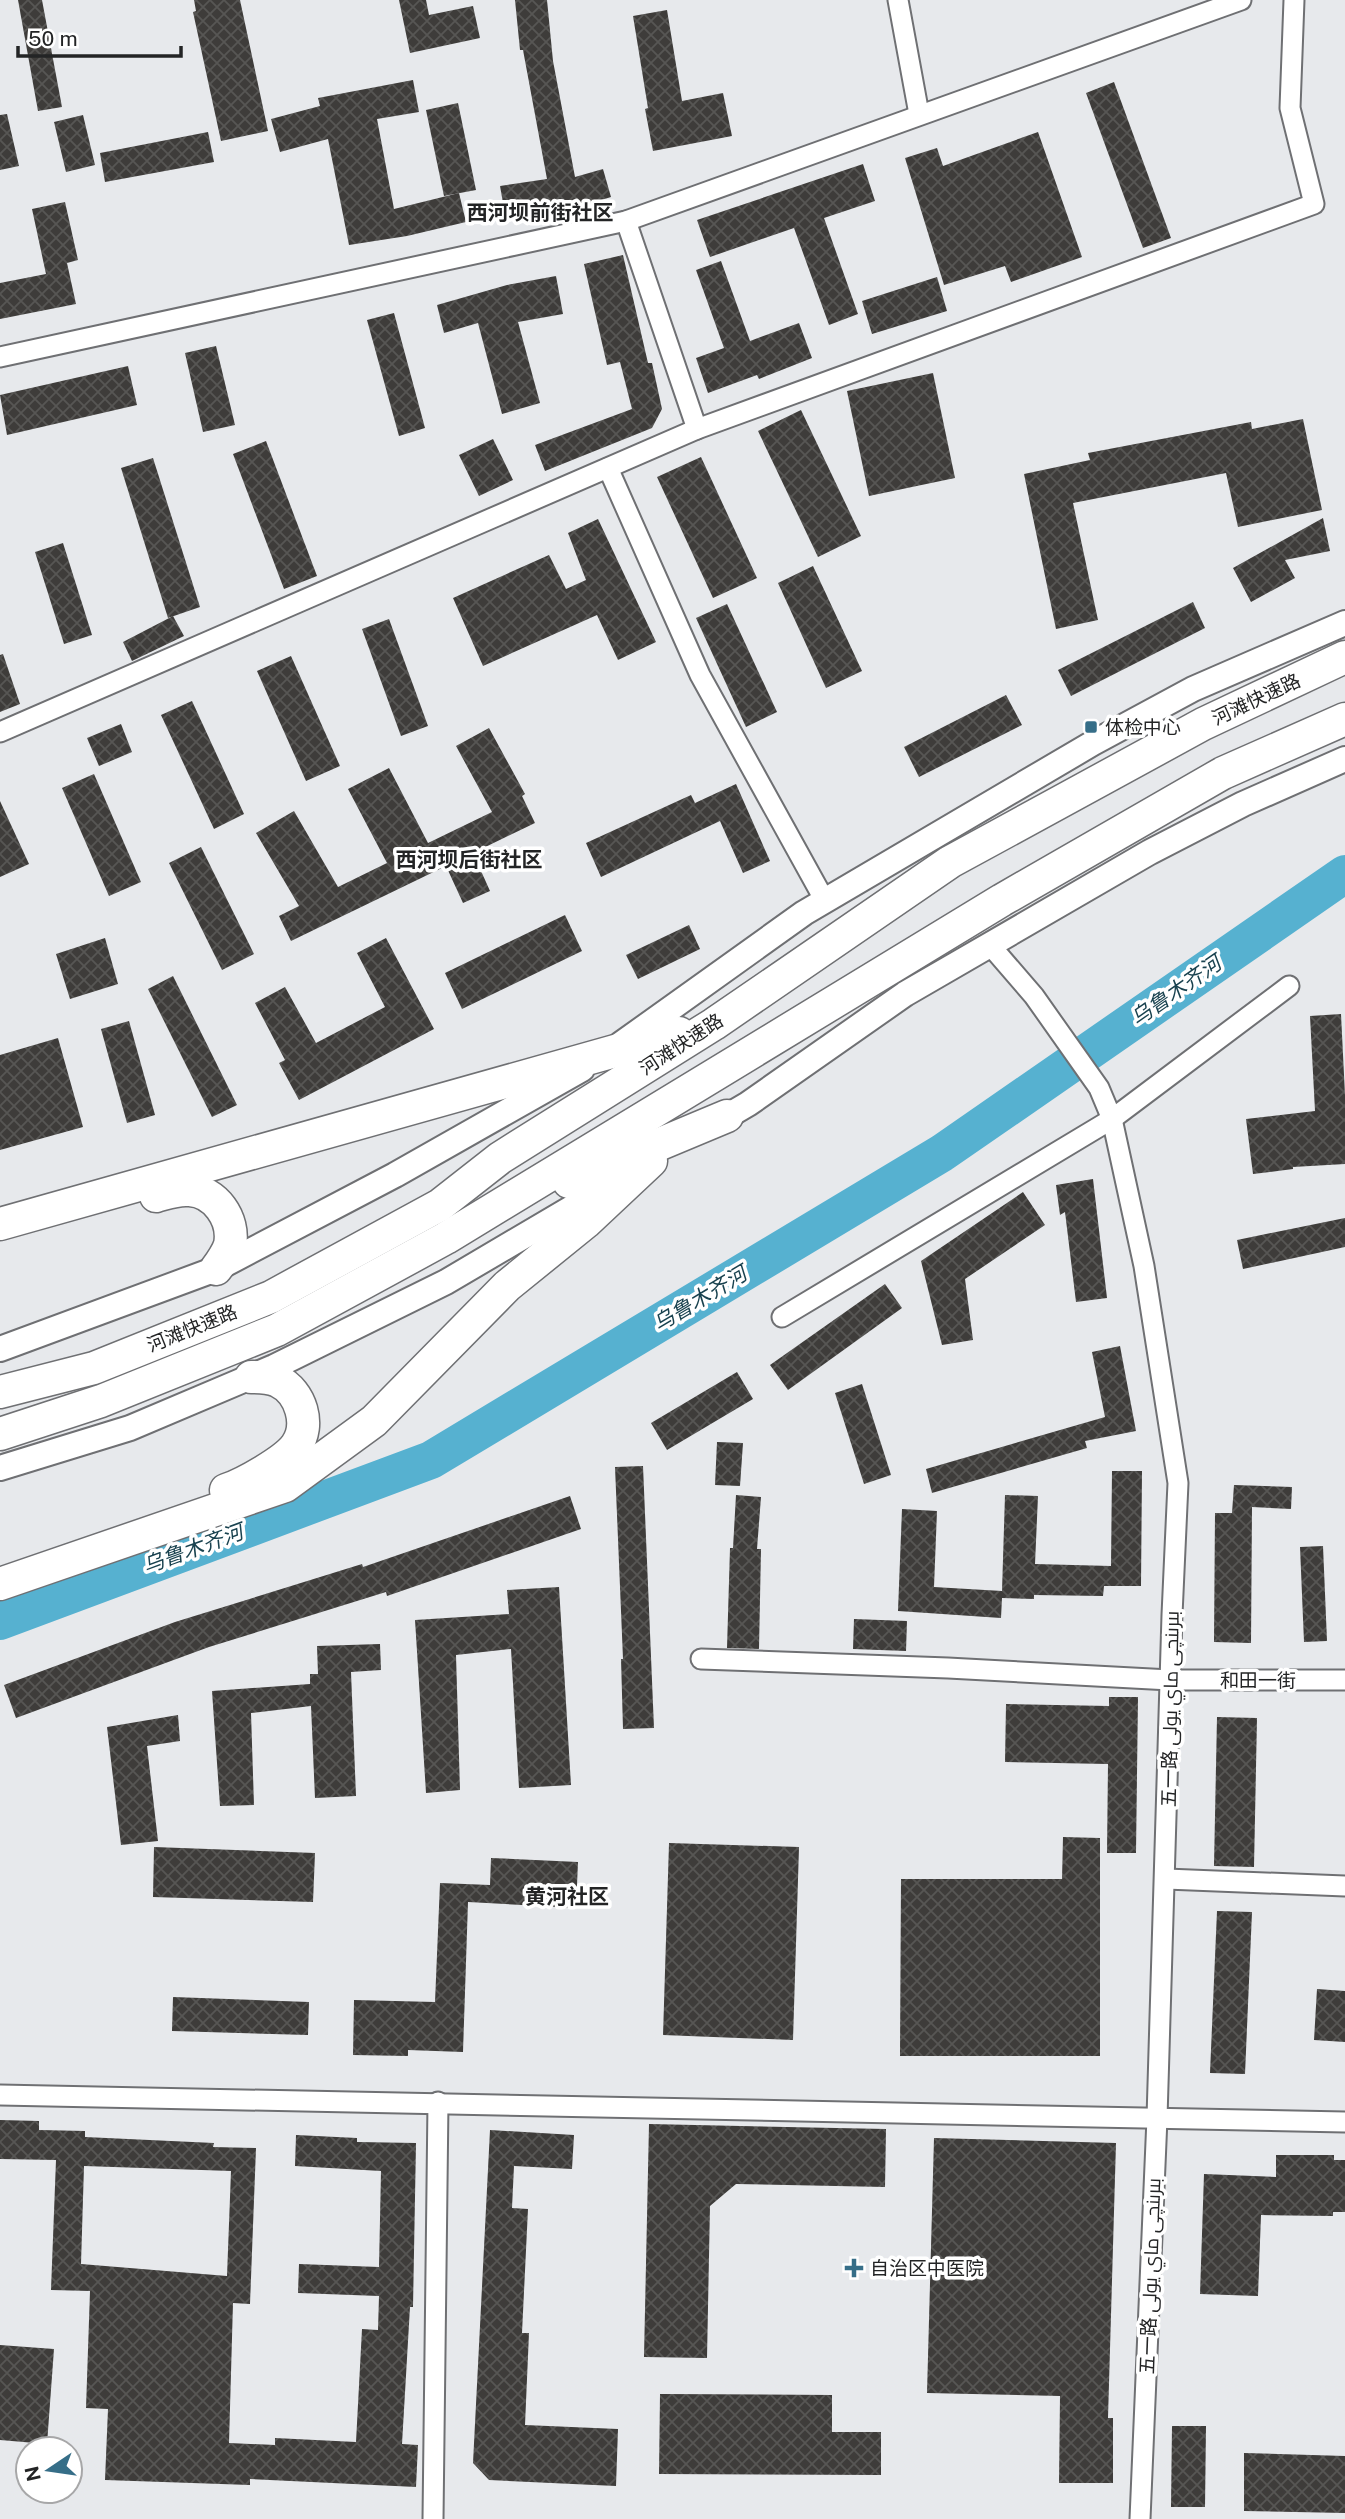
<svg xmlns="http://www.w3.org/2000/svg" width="1345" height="2519" viewBox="0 0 1345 2519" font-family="'Public Sans',Cairo,'Noto Sans SC',sans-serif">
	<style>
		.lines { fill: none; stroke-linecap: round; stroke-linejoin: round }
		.river { stroke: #56b1d0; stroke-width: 38 }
		.building { fill: url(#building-cross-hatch); fill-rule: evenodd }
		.minor-casing { stroke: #6f7073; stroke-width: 23 }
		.tertiary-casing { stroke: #6f7073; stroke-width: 28 }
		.trunk-casing { stroke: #6f7073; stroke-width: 35 }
		.minor { stroke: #fff; stroke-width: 19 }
		.tertiary { stroke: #fff; stroke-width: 24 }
		.trunk { stroke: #fff; stroke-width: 32 }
		.poi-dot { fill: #366e88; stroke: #fff; stroke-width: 2.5 }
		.labels { text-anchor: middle; stroke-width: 7; stroke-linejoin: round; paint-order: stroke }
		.street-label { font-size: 19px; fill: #232425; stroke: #fff }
		.poi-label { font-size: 19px; fill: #232425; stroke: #fff; text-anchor: start }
		.neighbourhood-label { font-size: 21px; font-weight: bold; fill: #232425; stroke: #fff }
		.water-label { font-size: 21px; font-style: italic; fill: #19424f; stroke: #fff }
	</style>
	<defs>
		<pattern id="building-cross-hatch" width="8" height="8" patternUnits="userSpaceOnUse" patternTransform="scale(1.75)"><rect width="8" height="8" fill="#3e3c3a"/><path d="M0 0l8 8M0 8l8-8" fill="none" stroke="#575654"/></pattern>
	</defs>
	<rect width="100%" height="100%" fill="#e7e9ec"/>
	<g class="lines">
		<path class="river" d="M0,1621l431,-161 511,-307 403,-279"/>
	</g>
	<g class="building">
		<path d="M18,0h24l20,107 -24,4z"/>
		<path d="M194,0h46l28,131 -47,10 -28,-129 3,-1z"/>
		<path d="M399,0h27l3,15 44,-9 7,32 -70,15z"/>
		<path d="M515,0h32l6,61 22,116 28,-8 8,28 -39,12 -66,11 -6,-34 47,-7 -24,-129h-3z"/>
		<path d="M667,10l15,91 41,-8 9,43 -79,15 -8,-42 3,-1 -15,-92z"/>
		<path d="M413,80l6,32 -42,7 17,90 65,-16 7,29 -59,14 -58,9 -21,-106 -48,13 -9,-33 49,-13 -2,-8z"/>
		<path d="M1114,82l57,156 -28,10 -57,-155z"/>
		<path d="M458,103l18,87 -32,6 -18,-86z"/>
		<path d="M7,114l12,52 -19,4v-55z"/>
		<path d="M83,115l12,50 -29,7 -12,-50z"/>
		<path d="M208,132l6,30 -109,20 -5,-29z"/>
		<path d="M1038,132l44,125 -71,25 -6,-16 -61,19 -39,-127 32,-10 6,18z"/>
		<path d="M863,164l12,37 -51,17 34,96 -29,11 -35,-97 -84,29 -13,-37z"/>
		<path d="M65,202l13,58 -11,3 9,41 -76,15v-36l46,-9 -14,-65z"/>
		<path d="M623,255l25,108h4l10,46 -10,19 -107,43 -10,-26 97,-36 -12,-47 -13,3 -23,-101z"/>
		<path d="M721,261l29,80 49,-18 13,35 -53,21 -2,-4 -49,18 -12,-35 28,-10 -28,-78z"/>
		<path d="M556,276l7,38 -45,8 22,81 -38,11 -24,-91 -34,10 -7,-28 70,-20z"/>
		<path d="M937,277l10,34 -75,23 -10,-33z"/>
		<path d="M394,313l31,115 -26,8 -32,-116z"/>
		<path d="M216,346l19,79 -32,7 -18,-79z"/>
		<path d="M128,366l9,39 -130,30 -7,-40z"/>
		<path d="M933,373l22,105 -86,18 -22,-105z"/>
		<path d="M801,410l60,126 -43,21 -60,-126z"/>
		<path d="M1303,419l19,91 -84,17 -12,-54 -153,30 25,117 -42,9 -32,-155 66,-14 -2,-7 163,-31 1,7z"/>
		<path d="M493,439l20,41 -34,16 -20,-41z"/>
		<path d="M266,441l51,135 -33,13 -51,-135z"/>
		<path d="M701,457l56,121 -44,20 -56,-121z"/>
		<path d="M153,458l47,149 -32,11 -47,-150z"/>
		<path d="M1323,518l7,33 -45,9 10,18 -44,24 -18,-34z"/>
		<path d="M598,519l58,123 -38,18 -21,-45 -114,51 -30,-68 96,-43 17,34 20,-9 -18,-47z"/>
		<path d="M63,543l29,92 -28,9 -29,-92z"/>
		<path d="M813,566l49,105 -36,17 -48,-105z"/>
		<path d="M1193,602l12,26 -134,68 -13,-26z"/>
		<path d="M727,604l50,108 -31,15 -50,-109z"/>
		<path d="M173,616l11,20 -52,25 -9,-19z"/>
		<path d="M389,619l39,107 -27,10 -39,-107z"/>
		<path d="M3,654l17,50 -20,8v-57z"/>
		<path d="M291,656l49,110 -34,15 -49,-110z"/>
		<path d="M1006,695l16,30 -103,52 -15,-30z"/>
		<path d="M192,701l52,113 -30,15 -53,-114z"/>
		<path d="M121,724l11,28 -33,14 -12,-28z"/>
		<path d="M489,728l36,66 -3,2 13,27 -62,30 17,38 -27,12 -17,-37 -155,75 -12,-25 20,-10 -43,-73 38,-22 44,76 49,-24 -39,-74 41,-21 39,75 64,-31 -36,-66z"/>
		<path d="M94,774l47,108 -32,14 -47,-108z"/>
		<path d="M736,784l34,77 -27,12 -23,-52 -119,56 -15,-34 105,-48 4,8z"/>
		<path d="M0,801l29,63 -29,13z"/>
		<path d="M201,847l53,107 -32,16 -53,-107z"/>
		<path d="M565,915l17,36 -120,58 -17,-36z"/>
		<path d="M689,925l11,24 -62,30 -12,-24z"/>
		<path d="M105,938l13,46 -48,15 -14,-45z"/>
		<path d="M386,938l48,91 -135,71 -20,-37 6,-3 -30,-57 30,-16 31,56 69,-36 -28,-54z"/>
		<path d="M173,976l64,129 -25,12 -64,-128z"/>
		<path d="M1341,1014l4,81v69l-52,3v2l-40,5 -7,-55 69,-8 -5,-95z"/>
		<path d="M129,1021l26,94 -28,8 -26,-94z"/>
		<path d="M58,1038l25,89 -83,23v-95z"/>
		<path d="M1093,1179l14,119 -31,4 -11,-90 -5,3 -4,-30z"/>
		<path d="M1023,1192l22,33 -80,54 8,61 -31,5 -21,-84z"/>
		<path d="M1345,1218v29l-102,22 -6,-29z"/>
		<path d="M885,1284l17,24 -114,82 -18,-25z"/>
		<path d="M1120,1346l16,85 -51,10 2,7 -155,45 -6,-24 179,-52 -13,-65z"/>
		<path d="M737,1372l16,27 -86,51 -16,-27z"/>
		<path d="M862,1384l29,91 -27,9 -29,-91z"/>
		<path d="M717,1442l26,1 -3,43 -25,-1z"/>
		<path d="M643,1466l11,262 -31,1 -2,-70h2l-8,-192z"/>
		<path d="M1112,1471h30l-1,115h-37l-1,10 -69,-1v4l-32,-1 -1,20 -103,-7 4,-102 35,2 -3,76 68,4 3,-96 33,1 -3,68 76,2z"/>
		<path d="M1234,1485l58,2 -1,22 -39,-2 -1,136 -37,-1 1,-129h17z"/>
		<path d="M736,1495l25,2 -4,52h4l-2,100 -32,-1 3,-100h3z"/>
		<path d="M570,1496l11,33 -194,67 -1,-4 -177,55 -193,71 -12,-33 171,-63 187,-58 1,3z"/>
		<path d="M1323,1546l4,95 -23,1 -4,-95z"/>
		<path d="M559,1587l12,198 -52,3 -8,-139 -55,6 4,135 -34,3 -11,-173 94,-6 -2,-24z"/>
		<path d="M854,1619l53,2 -1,30 -53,-2z"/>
		<path d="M380,1644l1,26 -30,2 5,124 -41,2 -4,-92 -60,7 3,92 -34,1 -8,-115 98,-7v-10h8l-1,-28z"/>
		<path d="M1109,1697h29l-2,156h-29l1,-89 -103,-2 1,-58 103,2z"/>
		<path d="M178,1715l2,26 -33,5 11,95 -37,4 -14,-118z"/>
		<path d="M1217,1717l40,1 -3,149 -40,-1z"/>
		<path d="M1063,1837l37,1v218h-200l1,-177h161z"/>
		<path d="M669,1843l130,4 -6,193 -130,-5z"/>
		<path d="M154,1847l161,6 -2,49 -160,-5z"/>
		<path d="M491,1858l87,4 -2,46 -108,-6 -5,150 -55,-2v6l-55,-1 1,-55 81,2 5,-119 50,2z"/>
		<path d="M1217,1911l35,1 -7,162 -35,-1z"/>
		<path d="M1317,1989l28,2v51l-31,-2z"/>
		<path d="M173,1997l136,5 -1,33 -136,-4z"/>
		<path d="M0,2120l39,1v9l46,1v6l129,6 -1,4 43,1 -6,156 -17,-1 -4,140 46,2v-7l81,4 6,-113 16,1 1,-34 -81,-3 1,-29 80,3 2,-96 -86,-5 1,-31 61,3v4l59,1 -3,164h-3l-8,137 16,1 -2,42 -166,-8v6l-145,-5 3,-71 -22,-1 4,-117 -39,-1 5,-130 -56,-1zM84,2166l147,5 -4,105 -146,-12z"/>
		<path d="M649,2124l237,5 -1,58 -149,-3 -26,22 -3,152 -63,-1z"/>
		<path d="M490,2130l84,5 -2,34 -58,-3 -2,42 16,1 -6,124h7l-4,92 93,4 -2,57 -127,-6 -16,-17z"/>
		<path d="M934,2138l182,5 -8,275h5v65h-54l1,-87 -133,-3z"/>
		<path d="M1276,2155h58v5h11v52h-12v4l-72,-1 -3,81 -58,-2 4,-120 72,3z"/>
		<path d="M0,2345l54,4 -7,95 -47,-4z"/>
		<path d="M660,2394l172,1v37h49v43l-222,-1z"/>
		<path d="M1172,2426h34l-1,81h-34z"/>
		<path d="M1244,2453l101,3v57l-101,-2z"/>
	</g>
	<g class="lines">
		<defs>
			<g id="minor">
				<path d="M898,0l21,114"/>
				<path d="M626,221l71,208"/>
				<path d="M0,357l626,-136 615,-221"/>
				<path d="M608,468l92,207 125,226"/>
				<path d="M0,732l697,-303 617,-225 -24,-96 4,-108"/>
				<path d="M990,945l44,51 65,92 13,31 32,147 34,217 -6,132 -15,503 -17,401"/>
				<path d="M782,1317l330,-198 177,-133"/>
				<path d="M701,1659l247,9 222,12h175"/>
				<path d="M1166,1879l179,7"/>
				<path d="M0,2095l1345,27"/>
				<path d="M433,2519l5,-417"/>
			</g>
			<g id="tertiary">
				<path d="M621,1044l183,-131 289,-170 100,-54 152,-66"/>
				<path d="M714,1124l34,-20 157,-110 245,-142 93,-48 102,-45"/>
				<path d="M0,1349l216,-80 179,-94 187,-106"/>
				<path d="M0,1468l130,-40 144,-61 172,-85 173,-102"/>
			</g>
			<g id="trunk">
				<path d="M569,1182l158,-66"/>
				<path d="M156,1196c11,-3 21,-7 33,-6 26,1 46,29 41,55 -3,9 -8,16 -14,24"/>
				<path d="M0,1224l679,-191"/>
				<path d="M0,1392l94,-24 177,-71 169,-92 60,-47 214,-134 236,-162 253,-138 142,-67"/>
				<path d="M0,1434l101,-33 176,-71 169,-92 556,-338 221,-127 122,-54"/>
				<path d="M226,1490c18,-6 59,-29 70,-44 15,-21 5,-54 -18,-65 -9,-4 -18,-4 -27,-4"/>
				<path d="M0,1584l285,-98 89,-65 133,-135 79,-64 65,-61"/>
			</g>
		</defs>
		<use href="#minor" class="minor-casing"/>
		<use href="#tertiary" class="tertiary-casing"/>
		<use href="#trunk" class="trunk-casing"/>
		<use href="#minor" class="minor"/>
		<use href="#tertiary" class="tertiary"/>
		<use href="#trunk" class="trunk"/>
	</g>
	<g class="poi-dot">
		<rect x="1084" y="720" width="14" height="14" rx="3.5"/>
		<path d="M850.5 2257.5h7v7h7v7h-7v7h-7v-7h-7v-7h7z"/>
	</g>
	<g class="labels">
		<g class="street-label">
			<text transform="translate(1256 699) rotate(-25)" y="7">河滩快速路</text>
			<text transform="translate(681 1044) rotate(-33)" y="7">河滩快速路</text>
			<text transform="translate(192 1328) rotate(-22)" y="7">河滩快速路</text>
			<text x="1258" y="1687">和田一街</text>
			<text transform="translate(1170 1709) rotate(-89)" y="7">五一路 بىرىنچى ماي يولى</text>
			<text transform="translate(1150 2276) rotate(-88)" y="7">五一路 بىرىنچى ماي يولى</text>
		</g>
		<g class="poi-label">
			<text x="1105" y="734">体检中心</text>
			<text x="870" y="2275">自治区中医院</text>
		</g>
		<g class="neighbourhood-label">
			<text x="540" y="220">西河坝前街社区</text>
			<text x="469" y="867">西河坝后街社区</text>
			<text x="567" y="1904">黄河社区</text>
		</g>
		<g class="water-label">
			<text transform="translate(1176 991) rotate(-35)" y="7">乌鲁木齐河</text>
			<text transform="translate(700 1299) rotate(-31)" y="7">乌鲁木齐河</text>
			<text transform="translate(193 1549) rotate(-20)" y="7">乌鲁木齐河</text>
		</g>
	</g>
	<g transform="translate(49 2470) rotate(257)"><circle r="33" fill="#ffffff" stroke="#a7a7a8" stroke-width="2"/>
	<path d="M0-5L12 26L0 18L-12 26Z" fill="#366e88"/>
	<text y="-10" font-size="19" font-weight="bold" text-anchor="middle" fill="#232425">N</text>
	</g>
	<path d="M18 46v10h163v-10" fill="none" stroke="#232425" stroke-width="3.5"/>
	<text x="28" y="46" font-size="21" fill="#232425" stroke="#ffffff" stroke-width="5" paint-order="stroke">50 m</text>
</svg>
